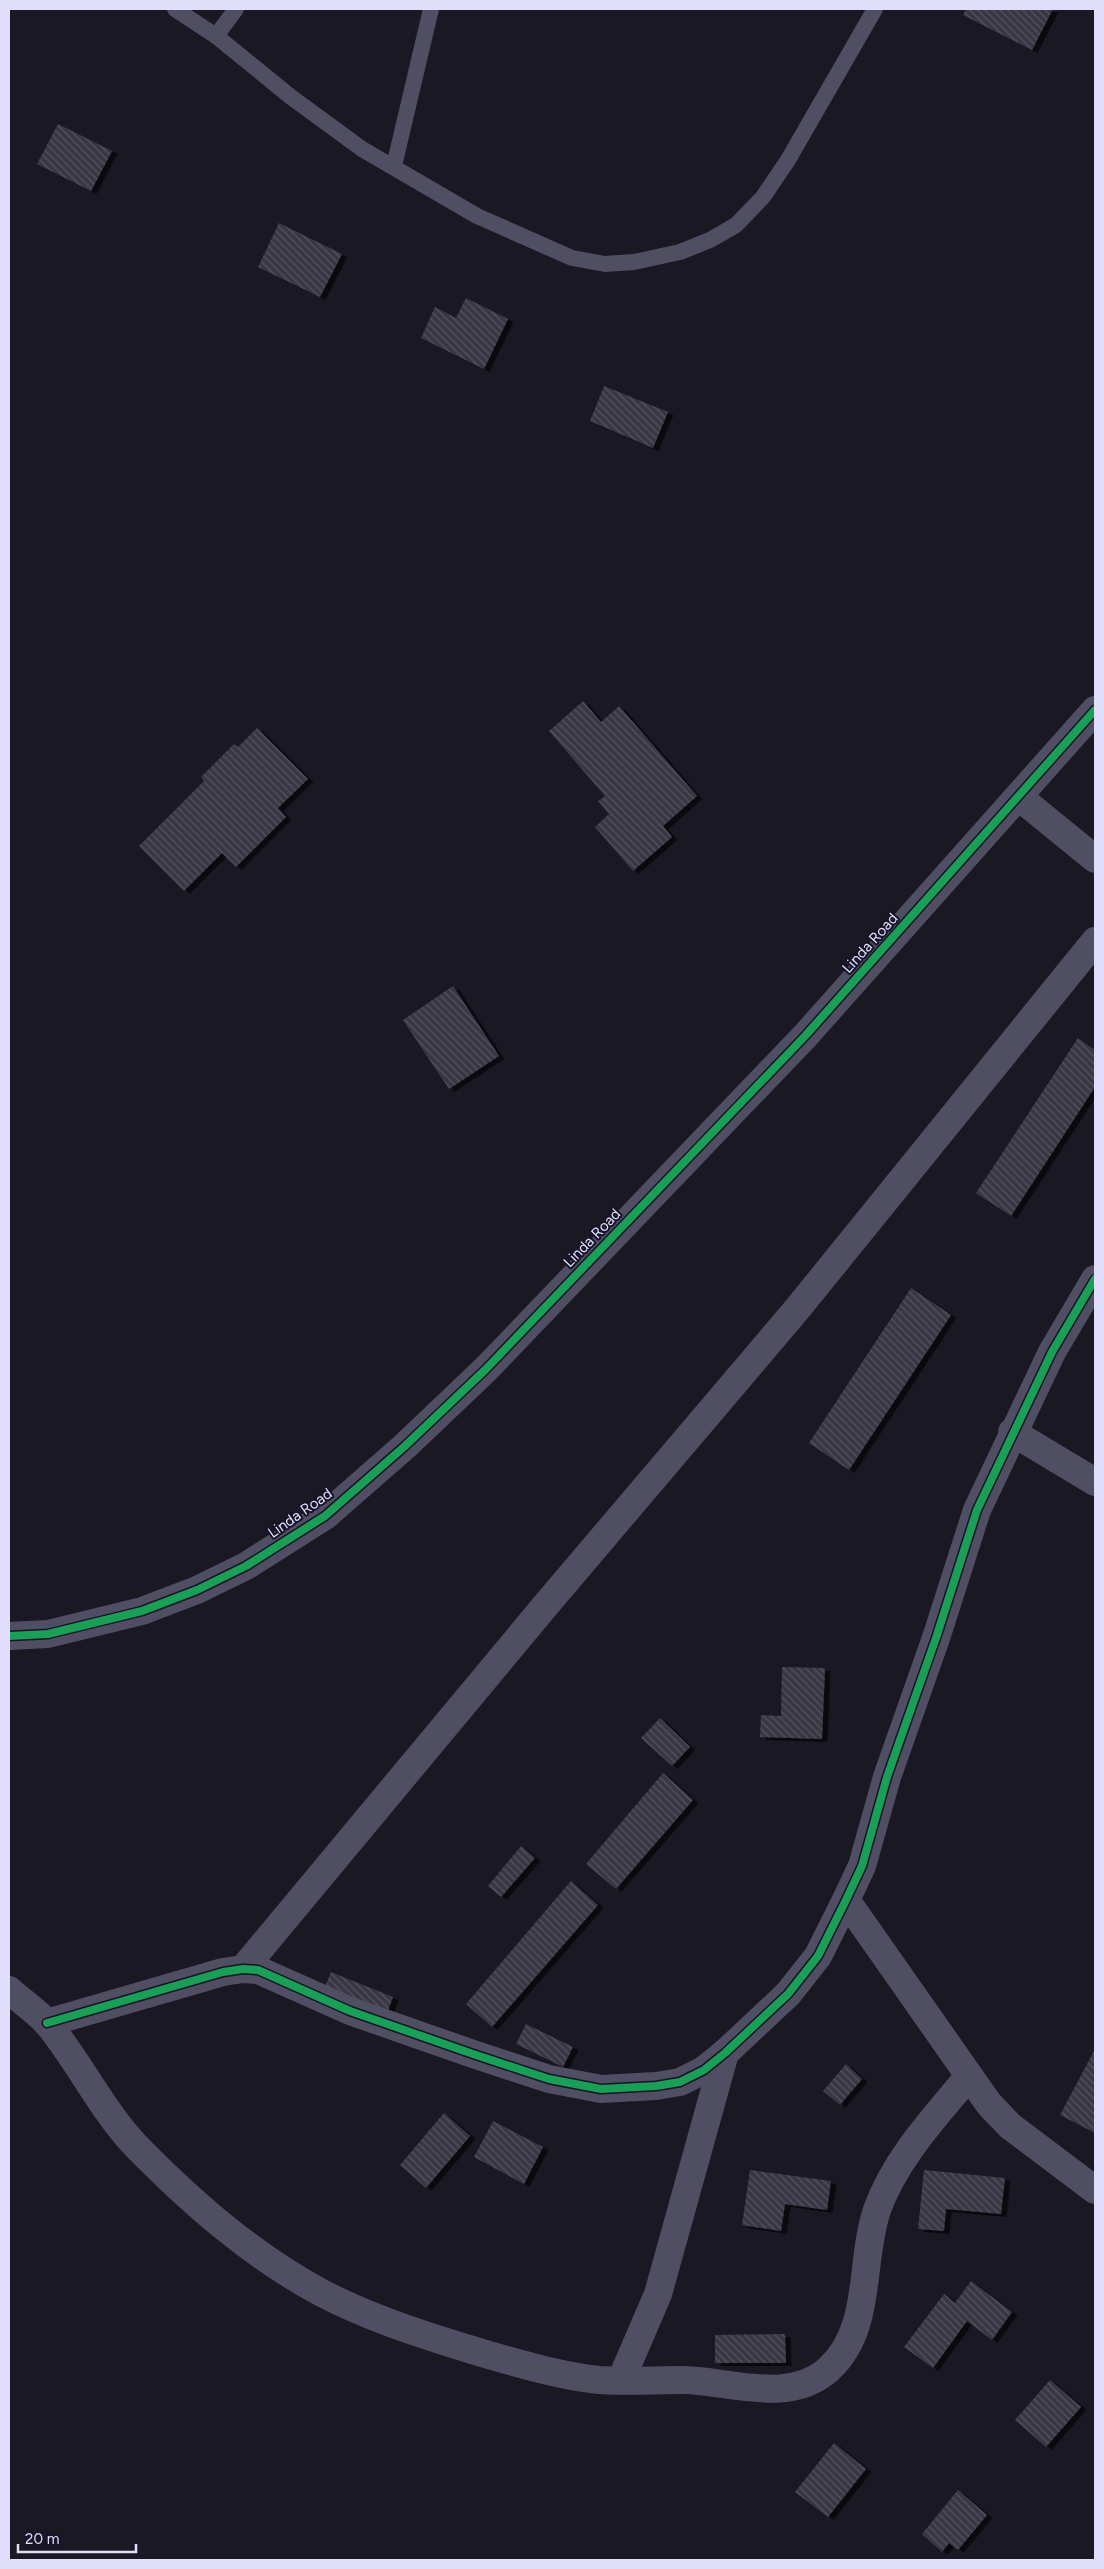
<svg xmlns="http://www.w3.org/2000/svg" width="1104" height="2569" viewBox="0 0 1104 2569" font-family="Figtree,sans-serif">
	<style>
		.building { fill: url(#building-back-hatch); filter: url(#shadow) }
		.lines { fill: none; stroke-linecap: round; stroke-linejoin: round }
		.service { stroke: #504e62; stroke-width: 16 }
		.minor { stroke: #504e62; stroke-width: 28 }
		.tertiary { stroke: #504e62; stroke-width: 28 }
		.cycleway-casing { stroke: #171328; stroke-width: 11 }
		.cycleway { stroke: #1a9f57; stroke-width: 8 }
		.labels { text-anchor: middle; stroke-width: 4; stroke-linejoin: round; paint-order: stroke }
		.street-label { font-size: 15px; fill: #e1defb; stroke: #171328 }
	</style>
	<defs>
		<pattern id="building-back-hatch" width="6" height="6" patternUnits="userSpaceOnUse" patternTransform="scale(1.25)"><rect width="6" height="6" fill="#393744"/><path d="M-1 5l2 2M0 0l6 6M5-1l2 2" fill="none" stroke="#555460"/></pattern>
		<filter id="shadow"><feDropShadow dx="5.5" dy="3" stdDeviation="0" flood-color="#0009"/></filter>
	</defs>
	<rect width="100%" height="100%" fill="#1a1823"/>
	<g class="building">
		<path d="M966,9h87l-21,41 -69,-35z"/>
		<path d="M58,124l54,27 -21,40 -54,-27z"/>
		<path d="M279,223l63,31 -22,43 -62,-30z"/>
		<path d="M466,298l42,21 -24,50 -63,-31 14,-31 21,11z"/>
		<path d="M604,386l64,26 -15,36 -63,-27z"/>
		<path d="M583,701l18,21 18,-16 78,90 -34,30 9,11 -39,34 -38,-44 14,-13 -11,-13 7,-5 -56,-65z"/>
		<path d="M257,728l51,51 -30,29 8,9 -50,50 -14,-14 -38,38 -45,-45 65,-65 -3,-4 33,-33 4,3z"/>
		<path d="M453,986l46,70 -50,33 -46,-69z"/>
		<path d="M1078,1038l17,12v37l-84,129 -35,-23z"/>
		<path d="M911,1288l40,27 -102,155 -40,-27z"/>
		<path d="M782,1667l43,1 -3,71 -62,-2 1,-22 20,1z"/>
		<path d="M660,1718l30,29 -18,19 -31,-28z"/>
		<path d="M663,1773l30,27 -77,89 -30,-25z"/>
		<path d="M521,1846l14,12 -34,39 -13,-11z"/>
		<path d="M571,1881l27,24 -106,122 -26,-23z"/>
		<path d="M331,1972l62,25 -7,19 -63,-25z"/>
		<path d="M526,2024l47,23 -10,20 -47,-23z"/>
		<path d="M1095,2049v84l-35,-18z"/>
		<path d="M846,2064l16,15 -22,26 -17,-14z"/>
		<path d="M444,2113l26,23 -44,52 -26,-23z"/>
		<path d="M493,2121l50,26 -19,37 -50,-27z"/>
		<path d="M750,2170l81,11 -4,29 -42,-6 -4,27 -39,-6z"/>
		<path d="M924,2170l81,8 -4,36 -55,-5 -2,22 -26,-2z"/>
		<path d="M971,2281l41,31 -20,28 -25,-19 -34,47 -29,-21 40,-53 11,9z"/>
		<path d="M785,2334l1,29h-71v-28z"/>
		<path d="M1050,2380l31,27 -35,40 -31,-27z"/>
		<path d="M834,2443l32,26 -38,48 -33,-25z"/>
		<path d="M958,2490l29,25 -29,35 -9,-7 -7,9 -20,-18z"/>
	</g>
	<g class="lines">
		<g class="service">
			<path d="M175,9l41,27 75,61 71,52 115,67 95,42 33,6 29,-2 46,-10 30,-12 26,-15 27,-28 25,-37 87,-151"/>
			<path d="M216,36l20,-27"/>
			<path d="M394,166l37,-157"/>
		</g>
		<g class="minor">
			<path d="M1019,797l76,62"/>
			<path d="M1012,1432l83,50"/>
			<path d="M846,1900l143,204 21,22 85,64"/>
			<path d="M243,1969l302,-363 253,-298 297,-367"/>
			<path d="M9,1990c12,11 28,21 39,34 32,39 53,85 88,122 55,56 114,108 184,146 47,25 100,42 152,58 38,11 87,26 127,30 28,2 57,0 85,0 47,1 105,25 145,-11 44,-41 30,-105 48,-159 18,-51 58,-93 92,-134"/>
			<path d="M47,2023l176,-51 20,-3 15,1 92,41 123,43 76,25 52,10 55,-3 24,-4 24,-12 21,-17 63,-59 30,-38 28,-56 16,-34 25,-89 49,-139 41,-128 75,-158 43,-73"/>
			<path d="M621,2380l37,-86 67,-241"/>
		</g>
		<path class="tertiary" d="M9,1636l39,-2 94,-23 55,-21 49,-24 79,-50 80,-70 81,-77 320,-334 289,-325"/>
		<defs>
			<g id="cycleway">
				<path d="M9,1636l39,-2 94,-23 55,-21 49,-24 79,-50 80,-70 81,-77 320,-334 289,-325"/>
				<path d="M47,2023l176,-51 20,-3 15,1 92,41 123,43 76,25 52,10 55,-3 24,-4 24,-12 21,-17 63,-59 30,-38 28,-56 16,-34 25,-89 49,-139 41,-128 75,-158 43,-73"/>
			</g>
		</defs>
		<use href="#cycleway" class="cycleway-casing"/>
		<use href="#cycleway" class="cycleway"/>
	</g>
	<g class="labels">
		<g class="street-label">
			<text transform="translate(870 943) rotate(-48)" y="5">Linda Road</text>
			<text transform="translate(592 1238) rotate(-46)" y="5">Linda Road</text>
			<text transform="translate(300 1513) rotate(-35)" y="5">Linda Road</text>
		</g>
	</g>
	<rect width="1104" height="2569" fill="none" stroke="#e1defb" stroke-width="20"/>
	<path d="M18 2544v8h118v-8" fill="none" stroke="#e1defb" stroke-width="2.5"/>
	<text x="25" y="2544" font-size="15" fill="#e1defb" stroke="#171328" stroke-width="4" paint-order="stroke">20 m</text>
</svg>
